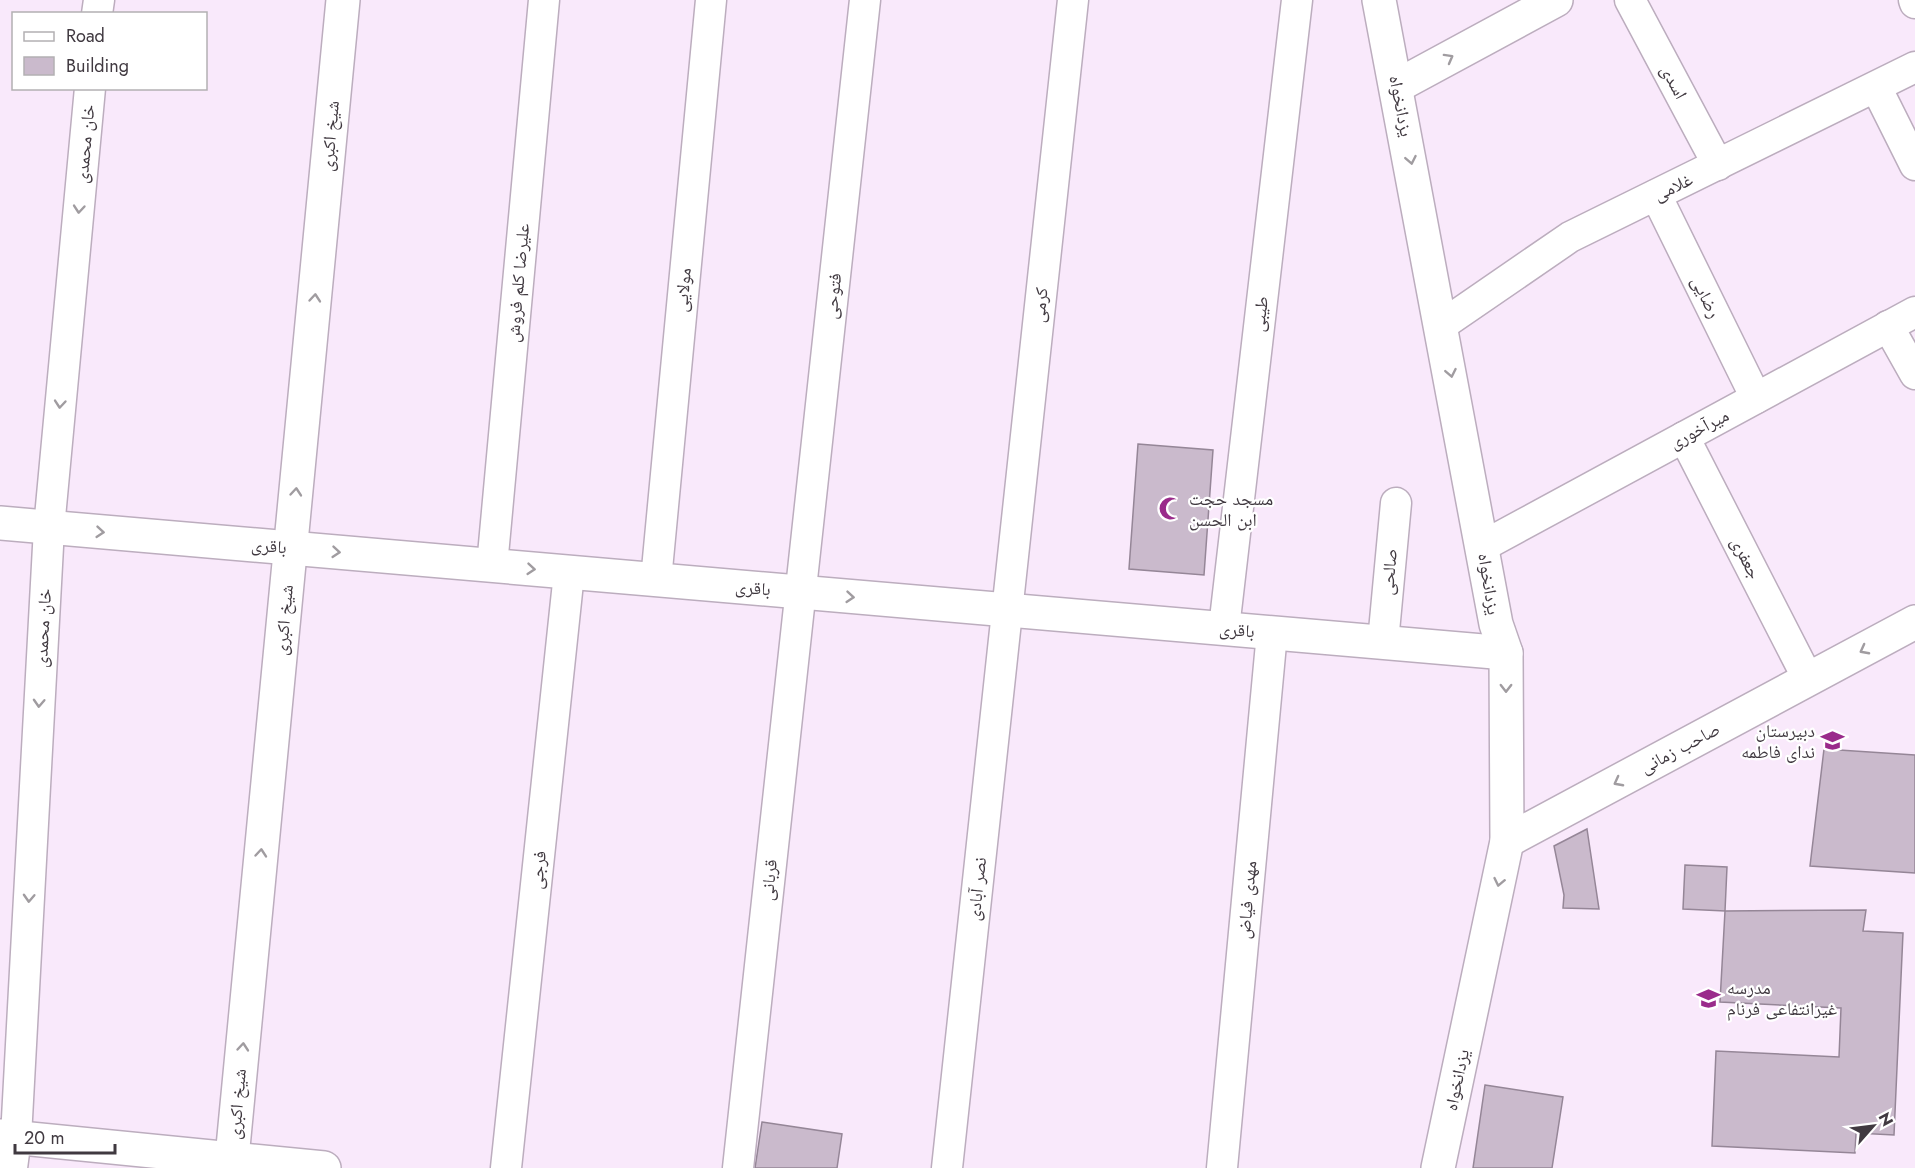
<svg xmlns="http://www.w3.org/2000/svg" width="1915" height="1168" viewBox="0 0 1915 1168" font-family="Jost,'Noto Naskh Arabic',sans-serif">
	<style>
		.building { fill: #cabacc; stroke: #958697; stroke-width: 1.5 }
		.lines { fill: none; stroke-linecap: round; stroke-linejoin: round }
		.minor-casing { stroke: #bcadbe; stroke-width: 33 }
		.tertiary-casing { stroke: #bcadbe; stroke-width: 36 }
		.minor { stroke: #fff; stroke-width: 30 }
		.tertiary { stroke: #fff; stroke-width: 33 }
		.oneway { stroke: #a09ca0 }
		.labels { text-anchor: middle; stroke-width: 4.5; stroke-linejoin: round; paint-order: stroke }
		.street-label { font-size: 18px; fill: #403940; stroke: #fff }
		.poi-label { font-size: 18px; fill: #403940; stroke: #fff; text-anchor: start }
	</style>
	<rect width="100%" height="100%" fill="#f9e9fb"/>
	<g class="building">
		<path d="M1138,444l75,6 -9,125 -75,-6z"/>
		<path d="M1824,749l91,6v118l-105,-7z"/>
		<path d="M1587,829l12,80 -36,-1 1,-13 -10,-49z"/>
		<path d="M1685,865l42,2 -2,44 -42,-2z"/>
		<path d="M1866,910l-3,21 40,2 -9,202 -38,-2 -1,20 -143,-7 4,-95 123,6 2,-49 -121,-6 5,-91z"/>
		<path d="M1485,1085l78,12 -11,71h-79z"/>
		<path d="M762,1122l80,12 -5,34h-82z"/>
	</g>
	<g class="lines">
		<defs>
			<g id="minor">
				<path d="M1630,0l88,165"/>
				<path d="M1914,0l1,3"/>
				<path d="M97,14l2,-14"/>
				<path d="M1876,87l39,78"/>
				<path d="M1656,195l100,203"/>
				<path d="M1442,325l128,-88 345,-170"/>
				<path d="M1888,326l27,48"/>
				<path d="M1684,437l124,242"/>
				<path d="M1483,546l432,-234"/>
				<path d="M492,566l52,-566"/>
				<path d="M656,580l55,-580"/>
				<path d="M1224,628l73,-628"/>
				<path d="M1383,642l13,-139"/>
				<path d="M12,1168l4,-31 33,-609 41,-440"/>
				<path d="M506,1168l63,-595"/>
				<path d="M738,1168l127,-1168"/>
				<path d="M947,1168l126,-1168"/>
				<path d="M1222,1168l50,-535"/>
			</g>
			<g id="tertiary">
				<path d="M1379,0l117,624 10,29 1,188 -69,327"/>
				<path d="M1397,86l159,-86"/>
				<path d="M0,523l1506,130"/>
				<path d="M1507,841l408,-219"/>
				<path d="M0,1136l324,32"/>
				<path d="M231,1168l112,-1168"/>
			</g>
		</defs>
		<use href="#minor" class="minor-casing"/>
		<use href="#tertiary" class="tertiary-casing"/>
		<use href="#minor" class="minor"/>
		<use href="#tertiary" class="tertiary"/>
	</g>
	<defs><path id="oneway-chevron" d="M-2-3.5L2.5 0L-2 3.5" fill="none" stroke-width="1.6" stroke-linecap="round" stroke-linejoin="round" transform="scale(1.5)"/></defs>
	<g class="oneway">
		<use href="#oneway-chevron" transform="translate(1449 58) rotate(-29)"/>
		<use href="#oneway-chevron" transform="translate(1411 160) rotate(79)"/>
		<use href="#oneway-chevron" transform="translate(79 209) rotate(95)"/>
		<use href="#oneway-chevron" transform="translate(315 298) rotate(-85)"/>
		<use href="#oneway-chevron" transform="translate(1451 373) rotate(79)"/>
		<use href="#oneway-chevron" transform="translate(60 404) rotate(95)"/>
		<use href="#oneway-chevron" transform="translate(296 492) rotate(-85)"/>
		<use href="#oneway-chevron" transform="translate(100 532) rotate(5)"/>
		<use href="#oneway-chevron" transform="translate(336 552) rotate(5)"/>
		<use href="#oneway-chevron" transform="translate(531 569) rotate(5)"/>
		<use href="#oneway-chevron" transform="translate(850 597) rotate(5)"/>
		<use href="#oneway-chevron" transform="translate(1864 650) rotate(152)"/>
		<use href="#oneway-chevron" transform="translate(1506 688) rotate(90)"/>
		<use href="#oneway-chevron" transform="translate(39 703) rotate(93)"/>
		<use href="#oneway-chevron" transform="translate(1618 782) rotate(152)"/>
		<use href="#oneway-chevron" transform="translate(261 853) rotate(-85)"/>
		<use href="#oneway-chevron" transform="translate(1499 882) rotate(102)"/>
		<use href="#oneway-chevron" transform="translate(29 898) rotate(93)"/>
		<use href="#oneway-chevron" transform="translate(243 1047) rotate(-85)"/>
	</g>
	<defs>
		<symbol id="mosque-bare" viewBox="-9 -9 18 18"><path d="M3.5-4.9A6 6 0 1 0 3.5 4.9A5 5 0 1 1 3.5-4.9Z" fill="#9a2b8b" stroke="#fff" stroke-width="2.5" paint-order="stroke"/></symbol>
		<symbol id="school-bare" viewBox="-9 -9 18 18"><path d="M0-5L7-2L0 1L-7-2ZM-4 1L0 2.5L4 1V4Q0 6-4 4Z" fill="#9a2b8b" stroke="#fff" stroke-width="2.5" paint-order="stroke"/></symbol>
	</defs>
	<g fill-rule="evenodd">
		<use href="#mosque-bare" x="1154" y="492" width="33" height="33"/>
		<use href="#school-bare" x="1816" y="724" width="33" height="33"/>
		<use href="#school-bare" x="1692" y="982" width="33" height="33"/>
	</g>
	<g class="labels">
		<g class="street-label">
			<text transform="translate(1674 82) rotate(62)" y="6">اسدی</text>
			<text transform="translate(1401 106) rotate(79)" y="6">یزدانخواه</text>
			<text transform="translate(330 136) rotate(-85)" y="6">شیخ اکبری</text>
			<text transform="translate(85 144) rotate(-85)" y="6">خان محمدی</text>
			<text transform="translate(1673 187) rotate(-26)" y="6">غلامی</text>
			<text transform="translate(518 283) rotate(-85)" y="6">علیرضا کلم فروش</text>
			<text transform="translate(683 290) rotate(-85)" y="6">مولایی</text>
			<text transform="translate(833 296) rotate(-84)" y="6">فتوحی</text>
			<text transform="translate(1706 297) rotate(64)" y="6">رضایی</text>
			<text transform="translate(1040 305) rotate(-84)" y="6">کرمی</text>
			<text transform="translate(1260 314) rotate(-83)" y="6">طیبی</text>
			<text transform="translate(1699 429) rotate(-28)" y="6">میرآخوری</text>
			<text transform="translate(269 546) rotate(5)" y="6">باقری</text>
			<text transform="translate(1746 558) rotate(63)" y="6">جعفری</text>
			<text transform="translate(1389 572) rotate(-85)" y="6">صالحی</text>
			<text transform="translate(1489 584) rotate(81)" y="6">یزدانخواه</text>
			<text transform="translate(753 588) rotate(5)" y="6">باقری</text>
			<text transform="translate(284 620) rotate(-85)" y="6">شیخ اکبری</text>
			<text transform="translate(43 628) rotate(-87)" y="6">خان محمدی</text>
			<text transform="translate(1237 630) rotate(5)" y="6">باقری</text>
			<text transform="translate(1680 748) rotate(-28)" y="6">صاحب زمانی</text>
			<text transform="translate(538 870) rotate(-84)" y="6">فرجی</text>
			<text transform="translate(769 880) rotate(-84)" y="6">قربانی</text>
			<text transform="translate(977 889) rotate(-84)" y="6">نصر آبادی</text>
			<text transform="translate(1247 900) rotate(-85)" y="6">مهدی فیاض</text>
			<text transform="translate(1457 1080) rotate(-78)" y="6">یزدانخواه</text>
			<text transform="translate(237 1104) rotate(-85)" y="6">شیخ اکبری</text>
		</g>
		<g class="poi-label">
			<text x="1189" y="505">مسجد حجت<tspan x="1189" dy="21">ابن الحسن</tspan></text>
			<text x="1815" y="737" text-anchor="end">دبیرستان<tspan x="1815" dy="21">ندای فاطمه</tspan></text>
			<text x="1727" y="994">مدرسه<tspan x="1727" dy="21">غیرانتفاعی فرنام</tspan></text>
		</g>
	</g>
	<rect x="12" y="12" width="195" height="78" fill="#ffffff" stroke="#b3b0b3" stroke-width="1.5"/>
	<rect x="24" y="32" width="30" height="9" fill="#ffffff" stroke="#b3b0b3" stroke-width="1.5"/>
	<text x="66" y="42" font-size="18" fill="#403940">Road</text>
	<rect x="24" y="57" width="30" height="18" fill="#cabacc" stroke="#b3b0b3" stroke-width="1.5"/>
	<text x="66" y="72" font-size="18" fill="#403940">Building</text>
	<g transform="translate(1873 1126) rotate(62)" stroke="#ffffff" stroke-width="4.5" paint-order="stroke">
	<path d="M0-4.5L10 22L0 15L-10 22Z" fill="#403940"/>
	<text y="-9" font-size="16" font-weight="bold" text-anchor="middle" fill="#403940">N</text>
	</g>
	<path d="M15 1144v9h100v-9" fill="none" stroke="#403940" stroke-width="3"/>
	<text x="24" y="1144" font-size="18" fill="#403940" stroke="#ffffff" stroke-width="4.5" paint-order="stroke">20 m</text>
</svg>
